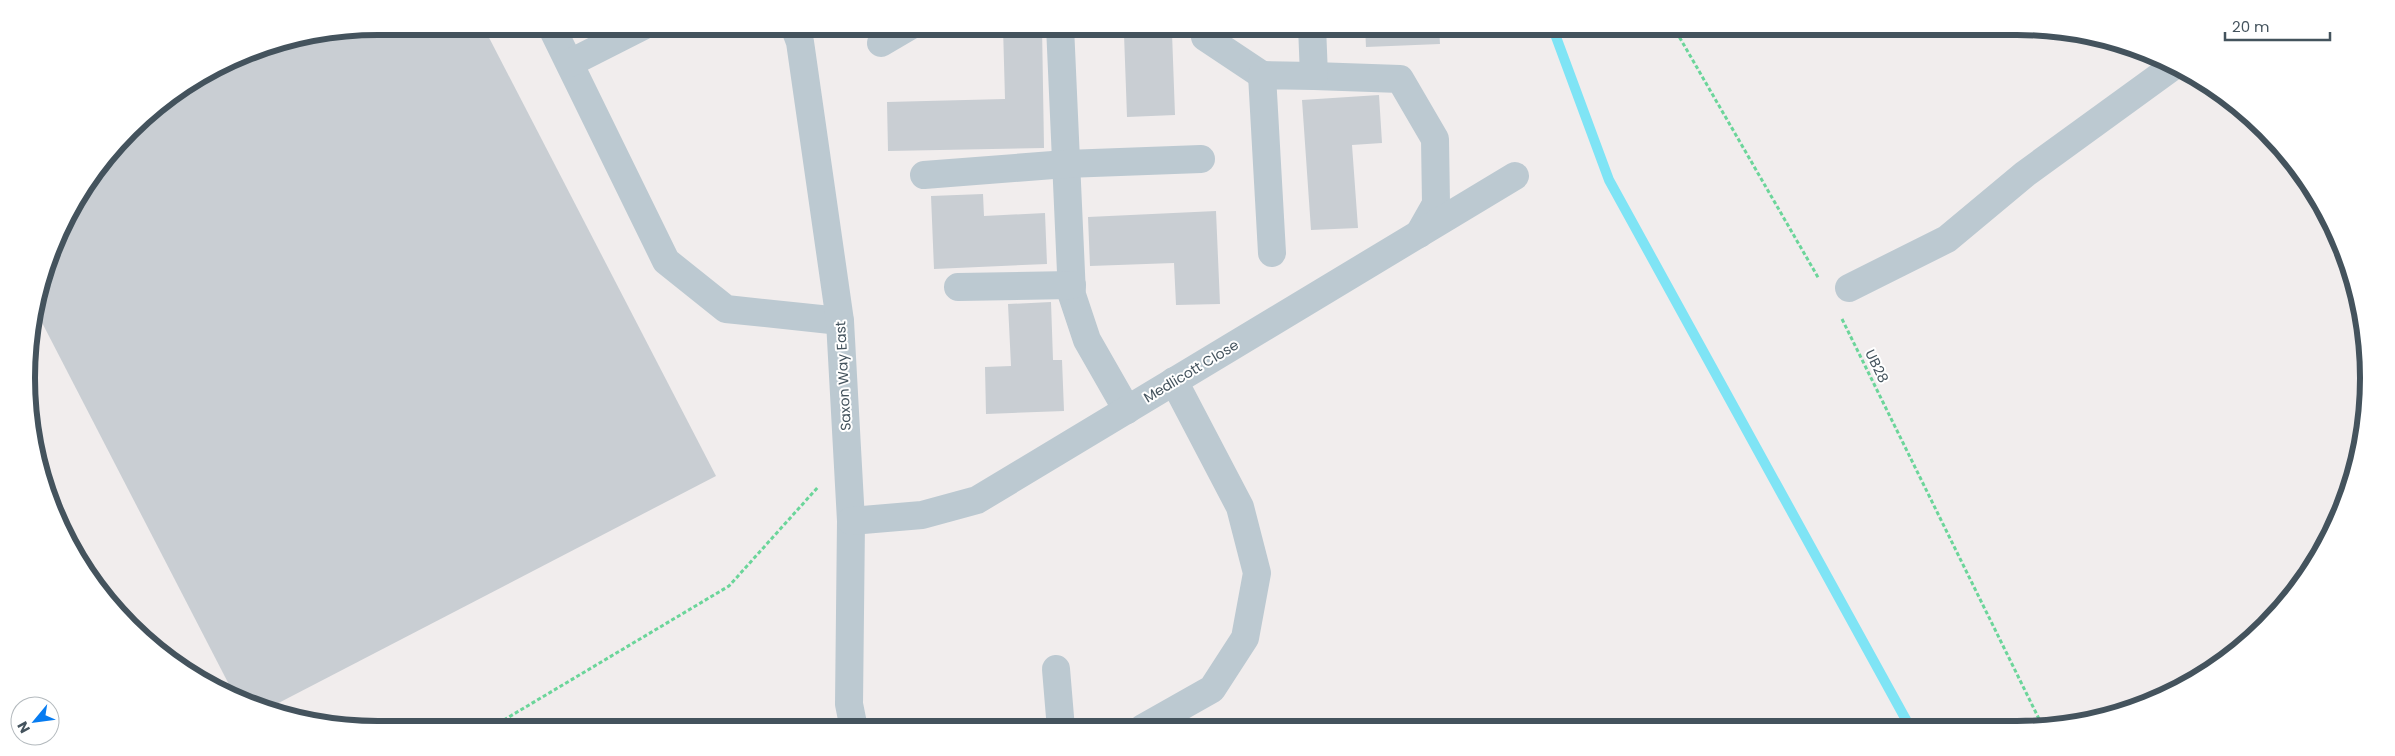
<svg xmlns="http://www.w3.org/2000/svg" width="2395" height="756" viewBox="0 0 2395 756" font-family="Poppins,sans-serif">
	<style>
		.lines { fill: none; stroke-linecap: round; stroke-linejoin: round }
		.stream { stroke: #7fe4f5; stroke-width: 10 }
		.building { fill: #c9ced3 }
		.path { stroke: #6bd59a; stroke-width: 3; stroke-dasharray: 4 2.5; stroke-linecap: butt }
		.minor { stroke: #bcc9d1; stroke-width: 28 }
		.labels { text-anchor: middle; stroke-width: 4; stroke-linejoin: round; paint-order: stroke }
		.street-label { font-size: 14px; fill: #44535d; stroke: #fff }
		.rim { fill: none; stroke: #44535d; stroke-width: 6 }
	</style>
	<rect width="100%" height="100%" fill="#f1eded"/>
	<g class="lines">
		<path class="stream" d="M1552,26l57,154 301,547"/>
	</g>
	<g class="building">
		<path d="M378,26h105l233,450 -451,234 -28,-10 -201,-389 27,-89 36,-58 47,-50 98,-61 66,-20z"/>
		<path d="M1042,26l2,122 -156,3 -1,-49 118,-3 -2,-72z"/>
		<path d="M1086,26h92v6l-6,1 3,82 -48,2 -3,-83 -38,1z"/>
		<path d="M1365,26h74l1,18 -74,3z"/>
		<path d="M1379,95l3,48 -30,2 6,83 -47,2 -9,-130z"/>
		<path d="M983,194l1,22 61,-3 2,51 -113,5 -3,-73z"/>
		<path d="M1216,211l4,93 -44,1 -2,-42 -84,3 -2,-49z"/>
		<path d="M1051,302l2,58h9l2,51 -78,3 -1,-47 26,-1 -3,-62z"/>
	</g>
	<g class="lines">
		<g class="path">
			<path d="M1673,26l146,253"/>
			<path d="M1842,319l201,408"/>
			<path d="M487,730l242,-144 89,-99"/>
		</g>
		<g class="minor">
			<path d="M551,26l115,235 60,48 114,12"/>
			<path d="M794,26l6,16 40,279 11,200 -2,183 5,25"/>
			<path d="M1060,26l12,269 15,45 40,70"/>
			<path d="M1203,26l2,11 57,38"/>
			<path d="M881,43l29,-17"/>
			<path d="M570,63l73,-37"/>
			<path d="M1314,76l86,3 35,60 1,65 -17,30"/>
			<path d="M924,175l142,-11 135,-5"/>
			<path d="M1272,253l-10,-178 52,1 -2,-50"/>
			<path d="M958,287l114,-2"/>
			<path d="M1849,288l98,-49 78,-65 150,-109"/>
			<path d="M851,521l71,-6 55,-15 538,-324"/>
			<path d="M1056,669l5,60"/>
			<path d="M1143,728l69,-39 33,-51 12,-65 -17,-66 -66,-126"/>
		</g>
	</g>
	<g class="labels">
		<g class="street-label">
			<text transform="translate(1877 366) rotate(64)" y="5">UB28</text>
			<text transform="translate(1191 371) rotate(-31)" y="5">Medlicott Close</text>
			<text transform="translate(843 376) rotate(-93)" y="5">Saxon Way East</text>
		</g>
	</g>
	<path d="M0 0H2395V756H0ZM378 35H2017A343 343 0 0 1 2360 378V378A343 343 0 0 1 2017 721H378A343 343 0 0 1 35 378V378A343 343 0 0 1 378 35Z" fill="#fff" fill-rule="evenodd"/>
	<path class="rim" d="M378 35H2017A343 343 0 0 1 2360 378V378A343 343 0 0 1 2017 721H378A343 343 0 0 1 35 378V378A343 343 0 0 1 378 35Z"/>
	<g transform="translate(35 721) rotate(241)"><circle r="24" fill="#ffffff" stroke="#b4babe"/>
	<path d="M0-4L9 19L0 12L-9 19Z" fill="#077cf1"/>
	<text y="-8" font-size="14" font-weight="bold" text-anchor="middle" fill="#44535d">N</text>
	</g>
	<path d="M2225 32v8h105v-8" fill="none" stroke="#44535d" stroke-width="2.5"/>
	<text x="2232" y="32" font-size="15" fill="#44535d" stroke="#ffffff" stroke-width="4" paint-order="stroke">20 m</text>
</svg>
